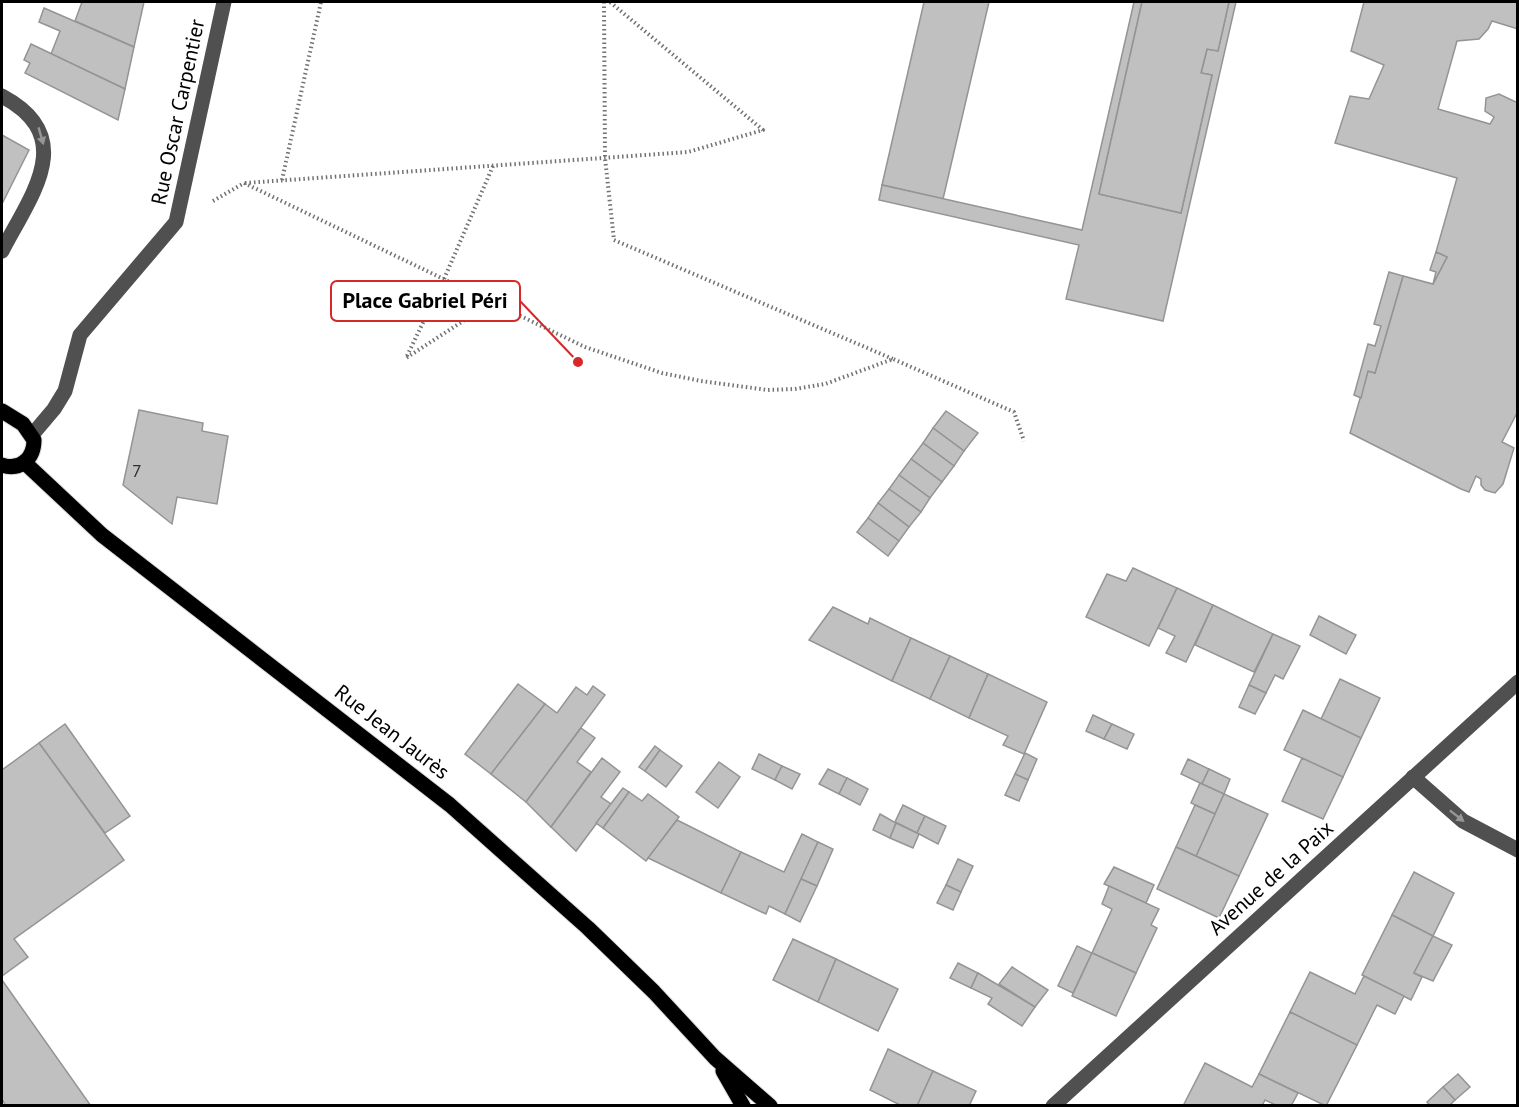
<svg xmlns="http://www.w3.org/2000/svg" width="1519" height="1107" viewBox="0 0 1519 1107" font-family="'PT Sans',sans-serif">
	<style>
		.building { fill: #c0c0c0; stroke: #949494; stroke-width: 1.5 }
		.lines { fill: none; stroke-linecap: round; stroke-linejoin: round }
		.major-casing { stroke: #dbdbdb; stroke-width: 17 }
		.path { stroke: #727272; stroke-width: 4; stroke-dasharray: 1.5 3; stroke-linecap: butt }
		.minor { stroke: #505050; stroke-width: 15 }
		.major { stroke: #000; stroke-width: 15 }
		.oneway { fill: #969696 }
		.labels { text-anchor: middle; stroke-width: 6; stroke-linejoin: round; paint-order: stroke }
		.number-label { font-size: 18px; fill: #303030 }
		.street-label { font-size: 21px; fill: #000; stroke: #fff }
		.leader { fill: none; stroke: #d62828; stroke-width: 2 }
		.callout-dot { fill: #d62828; stroke: #fff; stroke-width: 2 }
		.callout { fill: #fff; stroke: #d62828; stroke-width: 2 }
		.callout-label { font-size: 22px; text-anchor: middle; font-weight: bold; fill: #000 }
	</style>
	<rect width="100%" height="100%" fill="#fff"/>
	<g class="building">
		<path d="M82,2h62l-10,45 -59,-26z"/>
		<path d="M924,2h65l-46,197 -61,-14z"/>
		<path d="M1134,2h8l-43,192 82,19 31,-138 -11,-2 6,-24 11,2 11,-49h7l-73,319 -97,-22 13,-54 -200,-45 3,-15 200,45z"/>
		<path d="M1142,2h87l-11,49 -11,-2 -6,24 11,2 -31,138 -82,-19z"/>
		<path d="M1364,2h154v27l-26,-8 -4,8 -9,10 -22,2 -19,68 52,15 4,-7 -9,-6 1,-13 13,-4 19,9v308l-16,31 12,6 -11,36 -8,9 -10,-3 -4,-5v-6l-5,-3 -7,16 -8,-3 -111,-56 18,-62 7,2 28,-97 30,8 14,-27 -11,-5 21,-74 -122,-35 15,-47 19,3 15,-34 -33,-14z"/>
		<path d="M44,8l90,39 -9,42 -74,-35 9,-23 -21,-9z"/>
		<path d="M31,44l94,45 -7,31 -93,-47 5,-10 -6,-3z"/>
		<path d="M2,135l27,15 -27,54z"/>
		<path d="M1436,252l11,5 -14,27 3,-12 -6,-2z"/>
		<path d="M1389,272l14,4 -28,97 -7,-2 -7,27 -7,-3 14,-51 7,2 6,-20 -7,-2z"/>
		<path d="M139,410l64,13 -1,8 26,5 -11,68 -40,-7 -5,27 -49,-39z"/>
		<path d="M946,411l32,22 -14,18 -31,-23z"/>
		<path d="M933,428l31,23 -10,15 -31,-23z"/>
		<path d="M923,443l31,23 -12,16 -31,-23z"/>
		<path d="M911,459l31,23 -12,16 -31,-23z"/>
		<path d="M899,475l31,23 -9,14 -32,-23z"/>
		<path d="M889,489l32,23 -12,15 -31,-24z"/>
		<path d="M878,503l31,24 -10,14 -31,-23z"/>
		<path d="M868,518l31,23 -11,15 -31,-24z"/>
		<path d="M1133,568l44,20 -28,58 -63,-29 21,-43 19,7z"/>
		<path d="M1177,588l36,17 -27,57 -20,-9 9,-17 -17,-8z"/>
		<path d="M1213,605l60,29 -19,38 -59,-27z"/>
		<path d="M833,607l35,17 2,-6 41,20 -19,43 -83,-41z"/>
		<path d="M1319,616l37,19 -10,19 -36,-19z"/>
		<path d="M1273,634l27,12 -17,33 -8,-4 -9,18 -17,-8z"/>
		<path d="M911,638l39,18 -20,43 -38,-18z"/>
		<path d="M950,656l38,18 -19,44 -39,-19z"/>
		<path d="M988,674l59,28 -23,52 -21,-9 5,-9 -39,-18z"/>
		<path d="M1340,679l40,19 -19,40 -40,-19z"/>
		<path d="M518,684l27,20 -54,70 -26,-20z"/>
		<path d="M1249,685l17,8 -11,21 -16,-7z"/>
		<path d="M593,686l12,9 -79,107 -35,-28 54,-70 12,9 19,-26 11,8z"/>
		<path d="M1303,710l58,28 -18,39 -59,-27z"/>
		<path d="M1093,715l19,9 -8,15 -18,-8z"/>
		<path d="M65,724l65,92 -25,17 -66,-90z"/>
		<path d="M1112,724l22,10 -7,15 -23,-10z"/>
		<path d="M581,728l14,10 -18,24 14,10 -40,55 -25,-25z"/>
		<path d="M39,743l85,117 -110,79 14,18 -26,19v-206z"/>
		<path d="M655,746l5,4 -15,21 -6,-4z"/>
		<path d="M660,750l22,16 -16,21 -21,-16z"/>
		<path d="M1025,753l12,6 -9,21 -13,-6z"/>
		<path d="M759,754l23,12 -7,14 -23,-11z"/>
		<path d="M602,758l18,14 -19,25 10,7 -35,47 -25,-24z"/>
		<path d="M1302,758l41,19 -20,42 -41,-18z"/>
		<path d="M1188,759l21,10 -7,15 -21,-10z"/>
		<path d="M719,762l21,15 -22,31 -22,-16z"/>
		<path d="M782,766l18,8 -8,15 -17,-9z"/>
		<path d="M828,769l19,9 -8,16 -20,-10z"/>
		<path d="M1209,769l21,10 -6,15 -22,-10z"/>
		<path d="M1015,774l13,6 -9,21 -14,-6z"/>
		<path d="M847,778l21,11 -8,16 -21,-11z"/>
		<path d="M1200,783l24,11 -9,20 -24,-11z"/>
		<path d="M623,788l6,4 -26,36 -7,-5z"/>
		<path d="M629,792l13,9 6,-7 31,23 -33,44 -43,-33z"/>
		<path d="M1224,794l44,20 -29,62 -43,-20z"/>
		<path d="M903,805l22,11 -8,17 -22,-11z"/>
		<path d="M1195,805l20,9 -19,42 -20,-9z"/>
		<path d="M880,814l16,9 -6,15 -17,-8z"/>
		<path d="M925,816l21,10 -8,18 -21,-11z"/>
		<path d="M677,820l64,32 -20,41 -73,-35z"/>
		<path d="M896,823l23,11 -6,14 -23,-10z"/>
		<path d="M802,834l16,8 -33,72 -16,-8 -3,8 -45,-21 20,-41 43,20z"/>
		<path d="M818,842l15,7 -16,37 -16,-7z"/>
		<path d="M1176,847l63,29 -20,42 -62,-29z"/>
		<path d="M958,859l15,7 -12,26 -15,-7z"/>
		<path d="M1114,867l40,18 -8,18 -42,-19z"/>
		<path d="M1414,872l40,21 -21,43 -41,-21z"/>
		<path d="M801,879l16,7 -17,36 -15,-8z"/>
		<path d="M946,885l15,7 -8,18 -16,-7z"/>
		<path d="M1109,886l50,23 -8,16 6,3 -21,45 -44,-20 20,-44 -10,-5z"/>
		<path d="M1392,915l41,21 -19,37 8,4 -11,23 -49,-25z"/>
		<path d="M1433,936l19,9 -19,36 -19,-8z"/>
		<path d="M793,939l43,20 -18,43 -45,-22z"/>
		<path d="M1077,946l15,7 -19,40 -15,-7z"/>
		<path d="M1092,953l44,20 -20,43 -44,-20z"/>
		<path d="M836,959l62,30 -20,42 -60,-29z"/>
		<path d="M958,963l20,10 -7,15 -21,-10z"/>
		<path d="M1012,967l36,23 -13,17 -36,-23z"/>
		<path d="M1310,972l45,22 9,-18 40,20 -9,18 -18,-9 -20,40 -67,-33z"/>
		<path d="M978,973l57,34 -13,19 -34,-22 4,-6 -21,-10z"/>
		<path d="M2,980l89,126h-85l-4,-7z"/>
		<path d="M1290,1012l67,33 -31,61 -67,-32z"/>
		<path d="M888,1049l45,22 -16,35h-15l-32,-16z"/>
		<path d="M1205,1063l47,24 7,-13 39,19 -7,13h-13l-13,-6 -3,6h-79z"/>
		<path d="M933,1071l43,20 -7,15h-52z"/>
		<path d="M1458,1074l12,13 -15,13 -12,-13z"/>
		<path d="M1443,1087l12,13 -6,6h-19l-3,-4z"/>
	</g>
	<g class="lines">
		<defs>
			<g id="major">
				<path d="M2,411l21,13 11,16c0,19 -14,31 -32,25"/>
				<path d="M24,462l78,73 348,270 138,123 66,64 61,66 55,48"/>
				<path d="M723,1071l20,35"/>
			</g>
		</defs>
		<use href="#major" class="major-casing"/>
		<g class="path">
			<path d="M604,2l1,156 9,82 279,119"/>
			<path d="M282,180l39,-178"/>
			<path d="M245,183l443,-31 75,-22 -153,-128"/>
			<path d="M213,201l31,-18 341,164 77,26 39,8 67,9 27,-1 30,-5 68,-25 121,53 10,29"/>
			<path d="M491,303l-85,55 38,-79 49,-113"/>
		</g>
		<g class="minor">
			<path d="M2,96c77,41 29,99 0,155"/>
			<path d="M32,435l22,-26 11,-18 15,-56 96,-113 48,-220"/>
			<path d="M1413,777l50,44 55,29"/>
			<path d="M1053,1106l465,-424"/>
		</g>
		<use href="#major" class="major"/>
	</g>
	<defs><path id="oneway-solid" d="M-6-.8H1V-3.2L6.5 0L1 3.2V.8H-6Z" transform="scale(1.5)"/></defs>
	<g class="oneway">
		<use href="#oneway-solid" transform="translate(41 136) rotate(74)"/>
		<use href="#oneway-solid" transform="translate(1457 816) rotate(38)"/>
	</g>
	<g class="labels">
		<g class="number-label">
			<text x="137" y="477">7</text>
		</g>
		<g class="street-label">
			<text transform="translate(178 112) rotate(-78)" y="7">Rue Oscar Carpentier</text>
			<text transform="translate(392 732) rotate(38)" y="7">Rue Jean Jaurès</text>
			<text transform="translate(1271 878) rotate(-42)" y="7">Avenue de la Paix</text>
		</g>
	</g>
	<path class="leader" d="M578 362L520 301"/>
	<circle class="callout-dot" cx="578" cy="362" r="6"/>
	<rect class="callout" x="331" y="281" width="189" height="40" rx="6"/>
	<g class="callout-label">
		<text x="425" y="308">Place Gabriel Péri</text>
	</g>
	<rect width="1519" height="1107" fill="none" stroke="#000000" stroke-width="6"/>
</svg>
